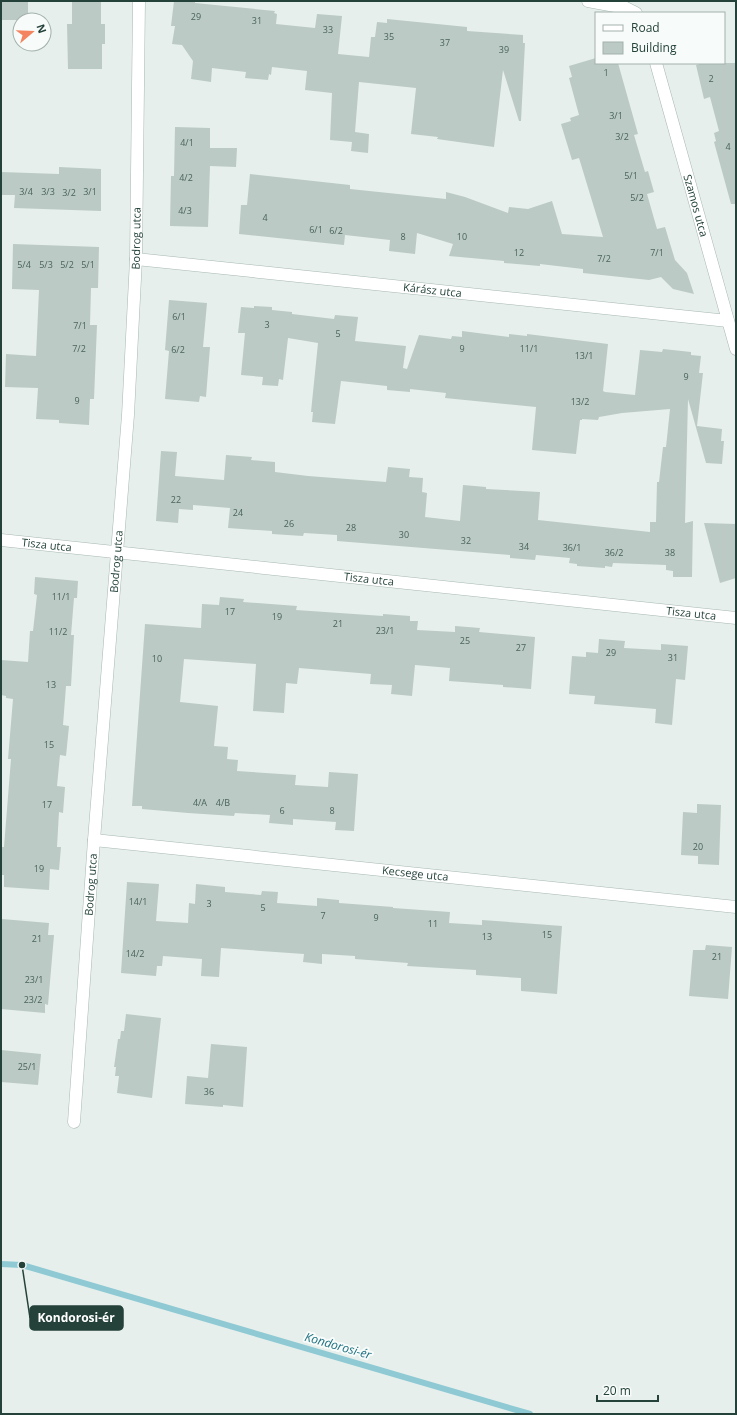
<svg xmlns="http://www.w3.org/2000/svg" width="737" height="1415" viewBox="0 0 737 1415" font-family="'Open Sans',sans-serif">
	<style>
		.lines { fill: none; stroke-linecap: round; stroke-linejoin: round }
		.stream { stroke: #8ec9d4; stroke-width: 6 }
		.building { fill: #bbcac4 }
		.minor-casing { stroke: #a8b8b2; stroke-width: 13 }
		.minor { stroke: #fff; stroke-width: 12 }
		.labels { text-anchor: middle; stroke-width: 4; stroke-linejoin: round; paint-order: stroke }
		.number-label { font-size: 9px; fill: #4a645c }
		.street-label { font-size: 11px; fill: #24423a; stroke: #f7fbf9 }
		.water-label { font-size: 12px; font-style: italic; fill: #1c6f80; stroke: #f7fbf9 }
		.leader { fill: none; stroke: #24423a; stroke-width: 1.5 }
		.callout-dot { fill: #24423a; stroke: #f7fbf9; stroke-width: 1.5 }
		.callout { fill: #24423a; stroke: #24423a; stroke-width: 1.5 }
		.callout-label { font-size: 12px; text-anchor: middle; font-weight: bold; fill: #fff }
	</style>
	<rect width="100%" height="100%" fill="#e6efeb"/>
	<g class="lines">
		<path class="stream" d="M1,1264l21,1 508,149"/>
	</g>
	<g class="building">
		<rect x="1" y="1" width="27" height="19"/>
		<path d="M72,1h29v23h4v20h-3v25h-34l-1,-45h5z"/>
		<path d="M174,1h21v2l80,8 -1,2 3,1 -1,10 39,4 2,-14 25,2 -4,38 31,3 2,-20h4l2,-15 10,1v-4l80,8v4l56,4v8h2l-4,78h-2l-16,-51 -9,77 -57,-8 1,-2 -27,-3 5,-46 -57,-6 -4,50 14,2 -1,19 -17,-2 1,-9 -22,-2 2,-47 -27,-3 2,-19 -35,-4 -1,8 -2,-1 -1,6 -23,-2 1,-6 -34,-4 -1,14 -20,-3 2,-18 -11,-16 -10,-1 3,-18h-4z"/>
		<path d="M596,58v5h22l20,71 -4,1 11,37 3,-1 6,21 -7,2 10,35 8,-2 10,33 12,13 7,21 -21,-5 -12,-12 -12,3 -66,-7v-4l-43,-5v2l-36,-3v-2l-55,-5 4,-12 -36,-11 -2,21 -26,-3 1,-11 -45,-5 -1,10 -105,-11 2,-29h6l3,-31 100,11v4l96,10v-7l19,5 43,16 1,-6 19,2 24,-8 10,33 41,3 -24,-79 -7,2 -11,-36 10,-3 -1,-3 9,-3 -10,-37 3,-1 -3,-11z"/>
		<path d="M704,63h32v141h-5l-17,-62 2,-1 -2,-8 5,-2 -9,-34 -6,2 -8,-34z"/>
		<path d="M175,127l35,1v20h27l-1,19 -26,-1 -2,61 -38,-1 1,-50h3z"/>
		<path d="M59,167l42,2v42l-87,-3 1,-13h-14v-23l58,2z"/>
		<path d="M13,244l86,3 -1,41h-7l-1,37h7l-3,74h-4l-1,26 -30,-2v-3l-23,-1 2,-31 -33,-1 1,-33 30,2 3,-66 -27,-1z"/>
		<path d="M169,300l38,3 -4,44h7l-4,50 -6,-1 -1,6 -34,-3 4,-48 -4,-1z"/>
		<path d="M254,306l18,1v3l20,2v2l42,5 1,-4 23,2 -3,24 51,5 -3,22 4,1 12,-34 32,4 1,-3 10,1v-6l47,6v-3l18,2v-2l81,10 -5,47 2,1 30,3 5,-45 22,2 1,-3 28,3v3l10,1 -2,17h4l-6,53 25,3 -1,12h3l-2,23 -16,-1 -18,-64 -3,124 8,-2 -1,56h-19v-6l-7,-1v-5l-53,-2 -1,4 -7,-1v2l-28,-2v-2l-8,-1 1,-5 -34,-3 -1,5 -25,-2v-3l-173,-14v-6l-33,-2 -1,3 -31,-2v-3l-44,-3 2,-20 -37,-3v5l-14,-1 -1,14 -22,-2 5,-70 16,1 -2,24 49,4 2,-25 26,2 -1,3 24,2v10l33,4 78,6 2,-15 22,2 -1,8 14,1 -1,14 5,1 -2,24 35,4 3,-36 23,2v2l54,3 -2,28 112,12v-10h6l1,-40h2l4,-35h3l4,-38 -48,4 -23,4 -1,3 -16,-1v1h-2l-4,34 -44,-4 4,-43 -91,-9 1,-5 -36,-4v3l-23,-2v-4l-46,-5 -6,43 -23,-2 1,-10h-2l7,-69 -30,-5 -5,42 -4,-1 -1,7 -16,-1 1,-8 -22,-2 4,-42h-7l3,-26 13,1z"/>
		<path d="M704,523l32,1v54l-16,5z"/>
		<path d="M35,577l43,4 -1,17h-3l-3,37h3l-3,51h-5l-3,39 6,1 -3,30 -6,-1 -3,31 8,1 -2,26 -4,-1 -2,35h4l-2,23 -9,-1 -1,21 -45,-3v-12h-3v-28h3l7,-88h-3l5,-60 -7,-1v-2l-5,-1v-35l27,2 2,-31h3l4,-36 -3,-1z"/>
		<path d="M220,597l24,2 -1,3 54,4 -1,4 87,6v-2l27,2v5h8l-1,9 38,2v-6l25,2 -1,4 56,5 -4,52 -28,-2v-2l-54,-4 1,-13 -35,-3 -3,31 -21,-2 1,-9 -22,-1 1,-10 -72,-6 -2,16 -11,-1 -2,30 -31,-2 3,-47 -72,-5 -4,43 38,4 -4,40 14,1 -1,12 11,1 -1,11 59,4 -1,10 33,2 1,-15 29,2 -4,57 -19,-1 1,-8 -43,-3v6l-24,-2 1,-8 -35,-2 -1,3 -46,-3 -46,-4v-3h-10l13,-182 56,4 1,-24 17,1z"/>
		<path d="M599,639l26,2 -1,7 37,2v-6l27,2 -3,34 -9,-1 -4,46 -17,-2 1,-14 -62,-5 1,-8 -26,-2 3,-38 14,1v-5l12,1z"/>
		<path d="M697,804l24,1 -2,60 -21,-1v-8l-17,-1 2,-43 14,1z"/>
		<path d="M127,882l32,2 -3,37 32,2 1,-20 6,1 1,-20 29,3v5l36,3 1,-4 16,1 -1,11 40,3v-8l22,2v3l54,4v1l57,4 -1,11 33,2v-5l80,6 -5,68 -36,-3v-13l-45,-3v-5l-69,-4 1,-3 -53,-4v-3l-33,-2v10l-19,-2 1,-8 -83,-6 -2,29 -18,-1 1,-17 -39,-3 -1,10h-5l-1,10 -35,-3z"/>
		<path d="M2,919l47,4 -1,12h6l-6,70 -3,-1v9l-44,-4z"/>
		<path d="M706,945l26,2 -4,52 -39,-3 4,-46h12z"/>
		<path d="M126,1014l35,4 -9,80 -35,-5 2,-17h-4l1,-9h-2l4,-28h2l1,-8h3z"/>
		<path d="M211,1044l36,3 -4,60 -20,-2v2l-38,-3 2,-28 21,2z"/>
		<path d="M1,1050l40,4 -3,31 -37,-3z"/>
	</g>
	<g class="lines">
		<defs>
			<g id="minor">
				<path d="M588,1l38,7 10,5"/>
				<path id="s1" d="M656,63l80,286"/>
				<path id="s2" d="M136,259l592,62"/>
				<path id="s3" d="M1,540l735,78"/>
				<path id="s4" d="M94,840l642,67"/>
				<path id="s5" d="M74,1122l20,-282 34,-425 8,-156 3,-258"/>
			</g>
		</defs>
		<use href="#minor" class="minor-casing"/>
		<use href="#minor" class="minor"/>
	</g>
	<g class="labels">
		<g class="number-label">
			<text x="196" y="20">29</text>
			<text x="257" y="24">31</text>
			<text x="328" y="33">33</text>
			<text x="389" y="40">35</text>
			<text x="445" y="46">37</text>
			<text x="504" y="53">39</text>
			<text x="606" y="76">1</text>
			<text x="711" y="82">2</text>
			<text x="616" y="119">3/1</text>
			<text x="622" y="140">3/2</text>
			<text x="187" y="146">4/1</text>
			<text x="728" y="150">4</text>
			<text x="631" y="179">5/1</text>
			<text x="186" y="181">4/2</text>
			<text x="26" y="195">3/4</text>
			<text x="48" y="195">3/3</text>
			<text x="90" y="195">3/1</text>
			<text x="69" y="196">3/2</text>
			<text x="637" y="201">5/2</text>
			<text x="185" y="214">4/3</text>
			<text x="265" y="221">4</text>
			<text x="316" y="233">6/1</text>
			<text x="336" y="234">6/2</text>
			<text x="403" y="240">8</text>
			<text x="462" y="240">10</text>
			<text x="519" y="256">12</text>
			<text x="657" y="256">7/1</text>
			<text x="604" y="262">7/2</text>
			<text x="24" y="268">5/4</text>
			<text x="46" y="268">5/3</text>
			<text x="67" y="268">5/2</text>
			<text x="88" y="268">5/1</text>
			<text x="179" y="320">6/1</text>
			<text x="267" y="328">3</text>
			<text x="80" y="329">7/1</text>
			<text x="338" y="337">5</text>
			<text x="79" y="352">7/2</text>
			<text x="462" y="352">9</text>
			<text x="529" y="352">11/1</text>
			<text x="178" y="353">6/2</text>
			<text x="584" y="359">13/1</text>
			<text x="686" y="380">9</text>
			<text x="77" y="404">9</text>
			<text x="580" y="405">13/2</text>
			<text x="176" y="503">22</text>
			<text x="238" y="516">24</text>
			<text x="289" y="527">26</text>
			<text x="351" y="531">28</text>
			<text x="404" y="538">30</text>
			<text x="466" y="544">32</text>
			<text x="524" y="550">34</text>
			<text x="572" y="551">36/1</text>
			<text x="614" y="556">36/2</text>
			<text x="670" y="556">38</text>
			<text x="61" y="600">11/1</text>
			<text x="230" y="615">17</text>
			<text x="277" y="620">19</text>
			<text x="338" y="627">21</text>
			<text x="385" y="634">23/1</text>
			<text x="58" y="635">11/2</text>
			<text x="465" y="644">25</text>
			<text x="521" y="651">27</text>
			<text x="611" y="656">29</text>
			<text x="673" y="661">31</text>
			<text x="157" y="662">10</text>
			<text x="51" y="688">13</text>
			<text x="49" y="748">15</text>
			<text x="200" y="806">4/A</text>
			<text x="223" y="806">4/B</text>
			<text x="47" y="808">17</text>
			<text x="282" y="814">6</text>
			<text x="332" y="814">8</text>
			<text x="698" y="850">20</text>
			<text x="39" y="872">19</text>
			<text x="138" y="905">14/1</text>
			<text x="209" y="907">3</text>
			<text x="263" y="911">5</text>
			<text x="323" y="919">7</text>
			<text x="376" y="921">9</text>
			<text x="433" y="927">11</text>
			<text x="547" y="938">15</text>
			<text x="487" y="940">13</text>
			<text x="37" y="942">21</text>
			<text x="135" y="957">14/2</text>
			<text x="717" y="960">21</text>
			<text x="34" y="983">23/1</text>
			<text x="33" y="1003">23/2</text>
			<text x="27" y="1070">25/1</text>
			<text x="209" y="1095">36</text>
		</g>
		<g class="street-label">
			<text dy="4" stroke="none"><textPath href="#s1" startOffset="148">Szamos utca</textPath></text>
			<text dy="4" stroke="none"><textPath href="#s5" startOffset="886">Bodrog utca</textPath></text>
			<text dy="4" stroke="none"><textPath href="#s2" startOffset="298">Kárász utca</textPath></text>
			<text dy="4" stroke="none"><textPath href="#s3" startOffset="46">Tisza utca</textPath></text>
			<text dy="4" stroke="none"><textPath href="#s5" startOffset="562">Bodrog utca</textPath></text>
			<text dy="4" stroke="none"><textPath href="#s3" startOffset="370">Tisza utca</textPath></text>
			<text dy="4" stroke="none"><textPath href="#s3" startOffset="694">Tisza utca</textPath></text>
			<text dy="4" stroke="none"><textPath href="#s4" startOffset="323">Kecsege utca</textPath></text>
			<text dy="4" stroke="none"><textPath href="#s5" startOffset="238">Bodrog utca</textPath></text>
		</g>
		<g class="water-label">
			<text transform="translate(338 1346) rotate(16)" y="4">Kondorosi-ér</text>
		</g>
	</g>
	<path class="leader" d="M22 1265L30 1318"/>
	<circle class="callout-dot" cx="22" cy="1265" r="4"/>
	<rect class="callout" x="30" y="1306" width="93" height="24" rx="4"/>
	<g class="callout-label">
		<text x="76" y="1322">Kondorosi-ér</text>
	</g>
	<rect width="737" height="1415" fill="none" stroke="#24423a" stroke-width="4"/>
	<rect x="595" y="12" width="130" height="52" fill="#f7fbf9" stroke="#a3b1ad"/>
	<rect x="603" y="25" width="20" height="6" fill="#ffffff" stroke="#a3b1ad"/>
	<text x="631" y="32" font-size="12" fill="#24423a">Road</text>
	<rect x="603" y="42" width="20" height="12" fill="#bbcac4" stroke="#a3b1ad"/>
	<text x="631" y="52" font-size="12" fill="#24423a">Building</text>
	<g transform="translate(32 32) rotate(71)"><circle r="19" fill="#f7fbf9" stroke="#a3b1ad"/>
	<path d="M0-3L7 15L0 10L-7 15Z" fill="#f4845f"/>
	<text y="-6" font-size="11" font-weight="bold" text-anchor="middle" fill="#24423a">N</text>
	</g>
	<path d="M597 1395v6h61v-6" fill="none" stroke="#24423a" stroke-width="2"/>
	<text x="603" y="1395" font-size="12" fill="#24423a" stroke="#f7fbf9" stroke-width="3" paint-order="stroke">20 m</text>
</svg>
